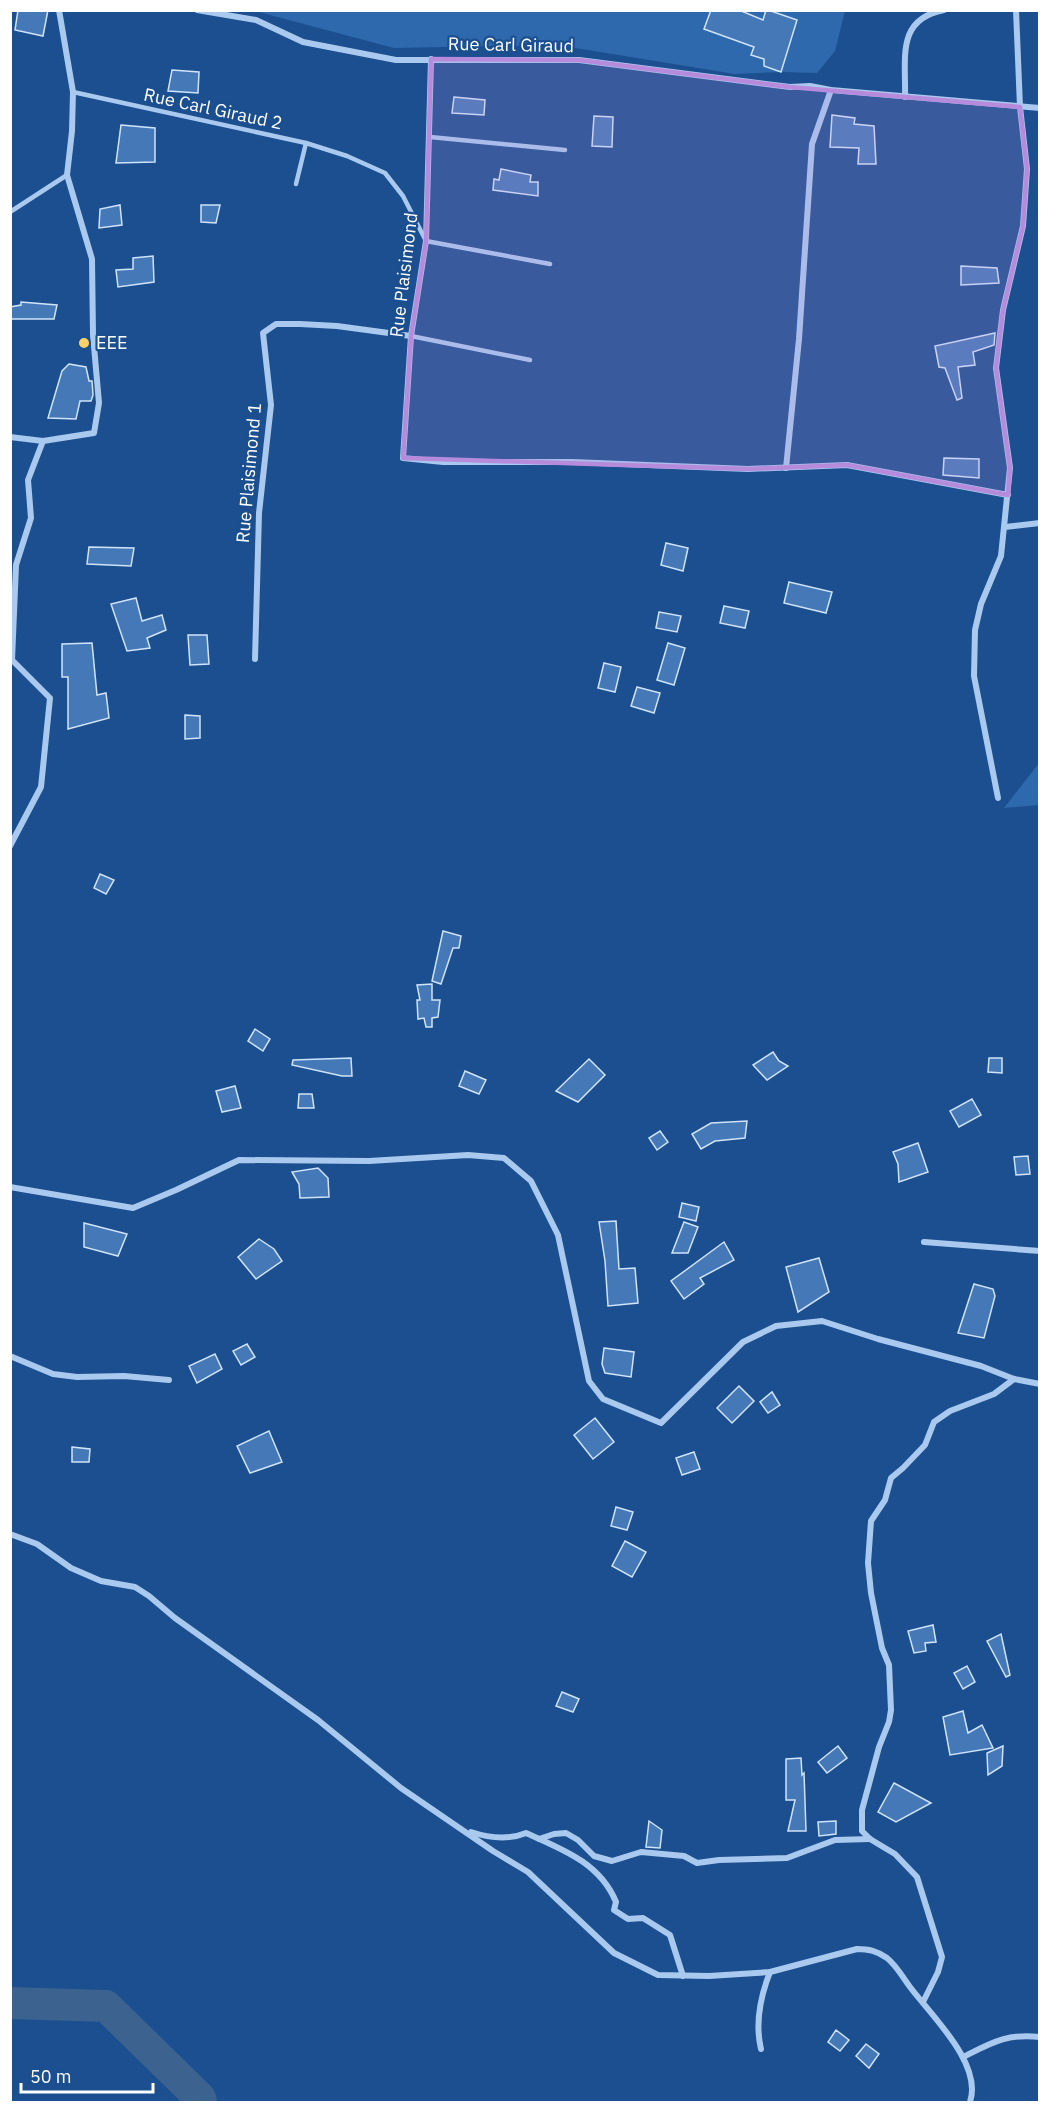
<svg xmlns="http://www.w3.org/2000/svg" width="1050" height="2113" viewBox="0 0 1050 2113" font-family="'IBM Plex Sans',sans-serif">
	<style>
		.green { fill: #2e69ad }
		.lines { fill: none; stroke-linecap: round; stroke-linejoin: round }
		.river { stroke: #3c6290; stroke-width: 32 }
		.building { fill: #4478b7; stroke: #cfe3fa; stroke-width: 1.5 }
		.lane { stroke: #a9c9ee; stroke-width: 4.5 }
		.street { stroke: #a9c9ee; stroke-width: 6 }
		.marked { fill: #b68bdc; fill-opacity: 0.2; stroke: #b68bdc; stroke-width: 4.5; stroke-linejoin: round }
		.poi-dot { fill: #ffd166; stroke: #1b4f8f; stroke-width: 2 }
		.labels { text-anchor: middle; stroke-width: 4.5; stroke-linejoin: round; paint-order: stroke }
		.street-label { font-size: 18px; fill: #fff; stroke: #1b4f8f }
		.poi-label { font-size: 18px; fill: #fff; stroke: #1b4f8f; text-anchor: start }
	</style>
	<rect width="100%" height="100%" fill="#1b4f8f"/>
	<g class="green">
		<path d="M255,11h590l-10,40 -18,22 -36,-1 -46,2 -178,-29 -163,3z"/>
		<path d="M1039,763v42l-35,3z"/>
	</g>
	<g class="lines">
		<path class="river" d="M10,2003l96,3 94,92 1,4"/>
	</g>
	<g class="building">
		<path d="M18,10h30l-5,26 -28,-6z"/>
		<path d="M711,10h28l24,10 3,-10h2l29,10 -16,52 -17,-6v-7l-13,-4 3,-8 -50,-18z"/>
		<path d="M172,70l27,2 -1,21 -30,-2z"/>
		<path d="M454,97l31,3 -1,15 -32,-2z"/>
		<path d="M832,115l23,3 -1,6 20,2 2,38h-18l1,-16 -29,-1z"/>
		<path d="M594,116l19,1 -1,30 -20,-1z"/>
		<path d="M121,125l34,3v34l-39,1z"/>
		<path d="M501,169l30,6 -1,7h8v14l-45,-6 1,-11 5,1z"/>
		<path d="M120,205l2,20 -23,3 1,-19z"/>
		<path d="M201,205h19l-4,18 -15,-1z"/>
		<path d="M153,256l1,26 -36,5 -2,-17 17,-1v-11z"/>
		<path d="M961,266l36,2 2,15 -38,2z"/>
		<path d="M21,302l36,3 -3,14h-44v-12l11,-2z"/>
		<path d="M995,333l-1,12 -21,7 2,13 -17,2 4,31 -5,2 -12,-32 -6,-1 -4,-21z"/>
		<path d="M69,364l17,3 3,14h3l1,14 -2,6h-11l-4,18 -28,-1 14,-47z"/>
		<path d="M944,458l35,1v19l-36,-3z"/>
		<path d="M666,543l22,5 -5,23 -22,-6z"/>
		<path d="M89,547l45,1 -3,18 -44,-2z"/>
		<path d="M789,582l43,10 -6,21 -42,-10z"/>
		<path d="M136,598l6,23 20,-6 4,15 -19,8 3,10 -23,3 -16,-47z"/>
		<path d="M724,606l25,5 -4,17 -25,-5z"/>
		<path d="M659,612l22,4 -4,16 -21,-4z"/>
		<path d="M188,635h19l2,29 -19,1z"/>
		<path d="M92,643l5,52 9,-2 3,25 -41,11v-52h-6v-33z"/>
		<path d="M668,643l17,5 -11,37 -17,-5z"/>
		<path d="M604,663l17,4 -6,25 -17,-4z"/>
		<path d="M637,687l23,6 -6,20 -23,-7z"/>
		<path d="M185,715l15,1v22l-15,1z"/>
		<path d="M100,874l14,6 -8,14 -12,-6z"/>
		<path d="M443,931l18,5 -2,12h-6l-12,36 -9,-3z"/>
		<path d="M432,984v16h8l-2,17 -6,1v9h-6l-2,-9 -6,1 -1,-19h3l-3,-15z"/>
		<path d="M255,1029l15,10 -7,12 -15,-10z"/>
		<path d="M773,1052l6,9 9,5 -21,14 -14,-15z"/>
		<path d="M351,1058l1,18h-10l-50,-11 1,-5z"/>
		<path d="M989,1058h13v15l-14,-1z"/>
		<path d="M589,1059l16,16 -27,27 -22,-11z"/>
		<path d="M465,1071l21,9 -7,14 -20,-8z"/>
		<path d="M235,1086l6,22 -19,4 -6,-21z"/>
		<path d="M299,1094h13l2,14h-16z"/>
		<path d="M972,1099l9,16 -22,12 -9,-16z"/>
		<path d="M747,1121l-2,17 -30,3 -14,8 -9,-15 19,-11z"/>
		<path d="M660,1131l8,11 -11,8 -8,-12z"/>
		<path d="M918,1143l10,29 -29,10 -1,-18 -5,-12z"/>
		<path d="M1028,1156l2,18 -14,1 -2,-18z"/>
		<path d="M318,1168l10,10 1,19 -29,1 -1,-14 -7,-12z"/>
		<path d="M682,1203l17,4 -3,14 -17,-4z"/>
		<path d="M616,1221l3,48 16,-1 3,35 -30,3 -3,-45 -6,-39z"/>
		<path d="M684,1222l14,5 -10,26h-16z"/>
		<path d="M84,1223l43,11 -9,22 -34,-9z"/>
		<path d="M259,1239l15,10 8,12 -26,18 -18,-22z"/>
		<path d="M724,1242l10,18 -34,18 4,6 -20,15 -13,-18z"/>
		<path d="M819,1258l10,34 -31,20 -12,-45z"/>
		<path d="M974,1284l19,5 2,7 -11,42 -26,-5z"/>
		<path d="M247,1344l8,13 -14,8 -8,-14z"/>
		<path d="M604,1348l30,4 -3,25 -26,-4 -3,-9z"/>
		<path d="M215,1354l7,15 -25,14 -8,-17z"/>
		<path d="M739,1386l15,15 -22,22 -15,-15z"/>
		<path d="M772,1392l8,13 -12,8 -8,-11z"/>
		<path d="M595,1418l19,24 -21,17 -19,-24z"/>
		<path d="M269,1431l13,31 -32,11 -13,-27z"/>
		<path d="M72,1447l18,2 -1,13h-17z"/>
		<path d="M694,1452l6,17 -18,6 -6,-17z"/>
		<path d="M616,1507l17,5 -6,18 -16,-4z"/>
		<path d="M625,1541l21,11 -14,25 -20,-11z"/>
		<path d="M933,1625l3,17 -11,1 1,8 -12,2 -6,-22z"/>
		<path d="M1001,1634l9,41 -4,2 -19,-36z"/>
		<path d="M967,1666l8,16 -12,7 -9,-16z"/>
		<path d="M562,1692l17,7 -6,13 -17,-6z"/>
		<path d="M963,1711l5,22 14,-8 11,23 -43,7 -7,-38z"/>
		<path d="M838,1746l9,12 -20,15 -9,-11z"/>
		<path d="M1003,1746l-1,20 -14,9 -1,-22z"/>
		<path d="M801,1758l1,17 2,-2 2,58h-18l7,-31h-9v-41z"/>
		<path d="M894,1783l37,20 -35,19 -18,-10z"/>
		<path d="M649,1821l13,9 -2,18 -14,-1z"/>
		<path d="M836,1821v13l-17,2 -1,-14z"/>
		<path d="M836,2030l13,10 -9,11 -12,-9z"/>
		<path d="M866,2044l13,10 -10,14 -13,-12z"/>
	</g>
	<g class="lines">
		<g class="lane">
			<path d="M73,92l233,51 41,13 38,17 18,23 23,45 124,23"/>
			<path d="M430,137l135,13"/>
			<path d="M296,184l10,-41"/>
			<path d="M10,212l57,-37"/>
			<path d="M411,336l119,24"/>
		</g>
		<g class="street">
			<path d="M197,10l59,10 47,22 93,18h183l211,27 20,-1 21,4 209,18"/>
			<path d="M431,59l-5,182 -15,95 -8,122 40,4h129l176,7 99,-4 161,30"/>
			<path d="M905,97c1,-39 -9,-78 39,-87"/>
			<path d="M10,437l33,4"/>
			<path d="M786,468l13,-129 13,-195 19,-54"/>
			<path d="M1005,527l35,-4"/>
			<path d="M255,659l4,-146 12,-108 -8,-72 13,-9h24l37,2 74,10"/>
			<path d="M998,798l-24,-122 1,-46 6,-26 20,-48 9,-88 -14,-100 7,-58 20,-84 4,-57 -7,-62 -4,-97"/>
			<path d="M10,846l31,-59 9,-89 -38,-38 4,-95 15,-47 -3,-38 15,-39 51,-8 5,-30 -6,-68 -1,-76 -25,-84 5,-44 1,-39 -14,-82"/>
			<path d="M10,1187l123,21 43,-18 63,-30 130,1 99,-6 36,3 27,23 27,54 31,146 14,18 58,24 82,-81 33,-16 46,-5 56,18 103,27 33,13 26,5"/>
			<path d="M924,1242l116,9"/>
			<path d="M10,1356l43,18 24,3 47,-1 45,4"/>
			<path d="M10,1534l27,10 34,24 30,13 34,6 14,9 26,22 143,102 83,68 92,63 35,21 86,81 44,22 51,1 61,-4 87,-23c12,0 20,2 30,9 10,8 16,20 23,29 21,28 73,77 60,115"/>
			<path d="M471,1832c18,6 38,8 55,1 36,16 74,30 90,69l-2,8 14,9 15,-1 27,17 13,41"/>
			<path d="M539,1839l15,-5 12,-1 12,7 16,16 18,5 29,-9 43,4 13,7 22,-3 68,-2 48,-18 35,-1"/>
			<path d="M923,2002l15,-30 4,-15 -25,-80 -22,-23 -25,-15 -8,-8v-21l17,-63 10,-25 2,-12 -2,-45 -7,-17 -11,-55 -3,-30 3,-42 14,-21 6,-22 12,-10 22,-23 9,-23 16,-11 44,-17 20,-15"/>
			<path d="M761,2049c-6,-25 0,-54 9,-77"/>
			<path d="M963,2057c28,-14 44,-24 77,-20"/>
		</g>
	</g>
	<path class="marked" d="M431,59l148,1 211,27 230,20 7,62 -4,57 -20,84 -7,58 14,100 -2,27 -161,-30 -99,4 -345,-11 8,-122 15,-95z"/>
	<circle class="poi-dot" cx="84" cy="343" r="6"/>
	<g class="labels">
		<g class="street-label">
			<text transform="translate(511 45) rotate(1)" y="6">Rue Carl Giraud</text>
			<text transform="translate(213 109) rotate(12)" y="6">Rue Carl Giraud 2</text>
			<text transform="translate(404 275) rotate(-83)" y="6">Rue Plaisimond</text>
			<text transform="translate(249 473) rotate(-85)" y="6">Rue Plaisimond 1</text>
		</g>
		<g class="poi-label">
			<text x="96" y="349">EEE</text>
		</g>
	</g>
	<rect width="1050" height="2113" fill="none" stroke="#ffffff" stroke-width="24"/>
	<path d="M21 2083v9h132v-9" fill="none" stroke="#ffffff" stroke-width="3"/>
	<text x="30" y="2083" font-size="18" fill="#ffffff" stroke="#1b4f8f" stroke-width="4.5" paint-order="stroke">50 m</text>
</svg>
